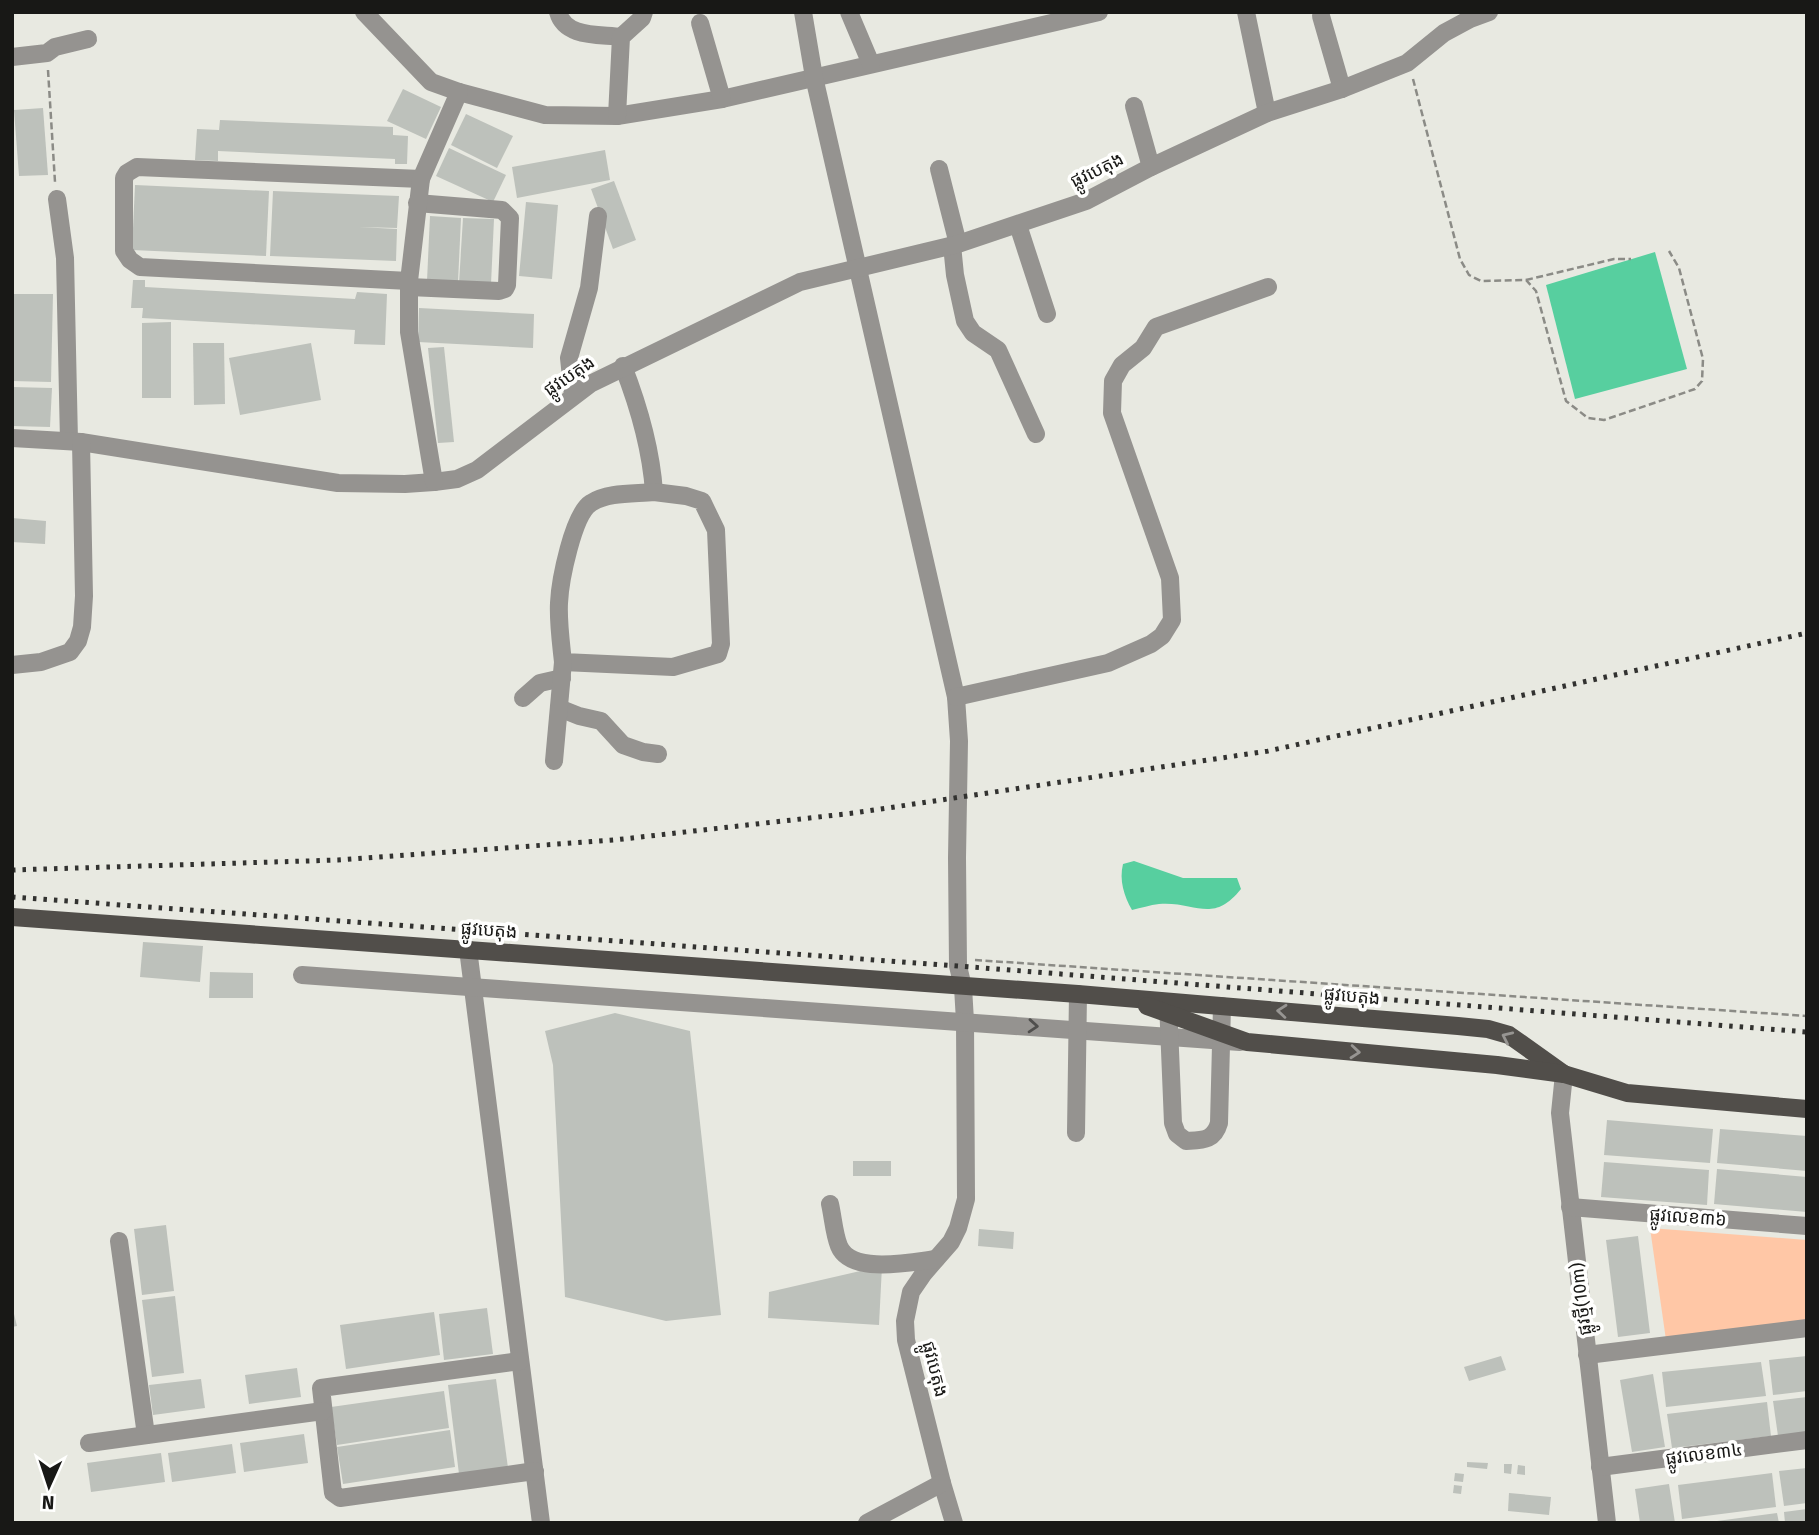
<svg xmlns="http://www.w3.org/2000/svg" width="1819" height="1535" viewBox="0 0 1819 1535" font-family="'Fira Sans','Noto Sans Khmer',sans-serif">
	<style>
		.green { fill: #ffc7a6 }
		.water { fill: #57cf9f }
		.building { fill: #bdc1bb }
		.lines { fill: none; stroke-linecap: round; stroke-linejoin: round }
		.path { stroke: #8b8b86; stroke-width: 2.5; stroke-dasharray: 7 3.5; stroke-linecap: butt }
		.minor { stroke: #959390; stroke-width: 18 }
		.major { stroke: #514e4a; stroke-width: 18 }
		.rail { stroke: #323230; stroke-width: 5; stroke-dasharray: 3.5 7; stroke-linecap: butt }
		.oneway { stroke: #979592 }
		.oneway2 { stroke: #504f4d }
		.labels { text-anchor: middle; stroke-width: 7; stroke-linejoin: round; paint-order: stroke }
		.street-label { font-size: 18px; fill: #181816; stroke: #fffffe }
	</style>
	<rect width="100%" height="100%" fill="#e8e9e1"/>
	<path class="green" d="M1650,1228l157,12v81l-141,19z"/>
	<g class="water">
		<path d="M1655,252l32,117 -112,30 -29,-114z"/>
		<path d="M1134,861l49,17h54l4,11c-29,36 -45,12 -82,15 -9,1 -18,4 -27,6 -8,-14 -13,-30 -9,-46z"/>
	</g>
	<g class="building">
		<path d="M403,89l38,18 -15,32 -39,-18z"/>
		<path d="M43,108l5,67 -29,1 -5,-66z"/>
		<path d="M466,114l47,22 -16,32 -46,-23z"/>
		<path d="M220,120l173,7v8l15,1 -1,28h-12v-5l-177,-8v10l-23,-1 2,-31 22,1z"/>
		<path d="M449,148l57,27 -13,27 -57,-26z"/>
		<path d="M605,150l5,30 -93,18 -5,-31z"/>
		<path d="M614,181l22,59 -23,9 -22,-60z"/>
		<path d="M135,185l134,6 -3,65 -134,-6z"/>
		<path d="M273,191l126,5 -2,32 -38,-1 38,2 -1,32 -126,-5z"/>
		<path d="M526,202l32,3 -6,74 -33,-3z"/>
		<path d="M430,216l31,2 -3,64 -31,-1z"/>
		<path d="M463,218l31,1 -3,65 -32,-1z"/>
		<path d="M133,280h12v7l210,12 2,-7 30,2 -2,51 -31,-1 1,-14 -213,-12 1,-10h-12z"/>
		<path d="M12,294h41l-2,88 -39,-1z"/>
		<path d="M419,308l115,6 -1,34 -115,-6z"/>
		<path d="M171,322v76h-29v-75z"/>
		<path d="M193,343h31l1,61 -31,1z"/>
		<path d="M311,343l10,57 -81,15 -11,-57z"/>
		<path d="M444,347l10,95 -16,1 -10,-95z"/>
		<path d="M12,387l40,1 -2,39 -38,-1z"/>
		<path d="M12,518l34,3 -1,23 -33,-2z"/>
		<path d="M143,942l60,4 -3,36 -60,-5z"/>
		<path d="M210,972l43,1v25h-44z"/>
		<path d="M615,1013l75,18 31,284 -55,6 -101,-24 -12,-232 -8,-34z"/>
		<path d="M1607,1120l106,9 -3,34 -106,-8z"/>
		<path d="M1720,1129l87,7v35l-90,-8z"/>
		<rect x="853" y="1161" width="38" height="15"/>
		<path d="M1604,1162l105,8 -2,35 -106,-8z"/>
		<path d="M1717,1169l90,8v35l-93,-8z"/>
		<path d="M166,1225l8,66 -32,4 -8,-66z"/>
		<path d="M979,1229l35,3 -1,17 -35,-3z"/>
		<path d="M1638,1236l12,97 -32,4 -12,-97z"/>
		<path d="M882,1266l-3,59 -111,-7 1,-26z"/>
		<path d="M175,1296l9,77 -32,4 -10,-77z"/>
		<path d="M12,1306l5,20 -5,1z"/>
		<path d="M487,1308l6,46 -49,6 -5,-46z"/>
		<path d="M434,1312l6,43 -94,14 -6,-44z"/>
		<path d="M1501,1356l5,14 -37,11 -5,-14z"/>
		<path d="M1807,1356v35l-34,4 -4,-35z"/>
		<path d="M1761,1362l5,34 -100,11 -4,-35z"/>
		<path d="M297,1368l4,29 -52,7 -4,-29z"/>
		<path d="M1653,1374l12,73 -33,5 -12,-72z"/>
		<path d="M201,1379l4,29 -52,7 -4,-30z"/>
		<path d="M496,1379l12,89 -49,6 -11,-89z"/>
		<path d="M444,1391l5,37 -112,17 -6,-38z"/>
		<path d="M1807,1397v35l-29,4 -5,-35z"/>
		<path d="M1767,1402l4,34 -99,12 -5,-34z"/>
		<path d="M450,1430l5,37 -112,17 -6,-37z"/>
		<path d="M304,1434l4,29 -64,9 -4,-29z"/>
		<path d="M232,1444l4,29 -64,9 -4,-29z"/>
		<path d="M161,1453l4,29 -74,10 -4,-29z"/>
		<path d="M1467,1462l21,1 -1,6 -20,-2z"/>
		<path d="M1504,1464h8l-1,10 -7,-1z"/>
		<path d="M1518,1465l7,1v9l-8,-1z"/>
		<path d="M1807,1468v35l-23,3 -5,-35z"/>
		<path d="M1455,1473l9,1 -1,8 -9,-1z"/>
		<path d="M1772,1473l4,34 -94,12 -4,-34z"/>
		<path d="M1669,1484l6,39h-35l-5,-34z"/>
		<path d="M1454,1485l8,1 -1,8 -8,-1z"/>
		<path d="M1509,1493l42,4 -2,18 -41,-4z"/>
		<path d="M1807,1509v14h-22l-1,-11z"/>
		<path d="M1777,1513l2,10h-62v-2z"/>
	</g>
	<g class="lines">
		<g class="path">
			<path d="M48,70l7,112"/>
			<path d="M1413,79l47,180 9,16 12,6 45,-1 10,11 30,110 22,17 16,2 91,-31 7,-8 1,-22 -24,-91 -10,-17"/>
			<path d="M1526,280l88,-21h17"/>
			<path d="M975,960l832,56"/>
		</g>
		<g class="minor">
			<path d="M364,12l67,70 28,10 86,23 72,1 105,-17 377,-87"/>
			<path d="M558,12c7,26 41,22 63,25"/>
			<path d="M803,12l11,65 142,620 3,44 -2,117 1,108 5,21 2,34 1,178 -8,29 -7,14 -27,31 -13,19 -6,29 1,19 36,143 12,40"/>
			<path d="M849,12l22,52"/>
			<path d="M1246,12l21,101"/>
			<path d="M1321,16l21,73"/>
			<path d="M700,23l22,76"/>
			<path d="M12,57l35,-4 8,-6 33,-8"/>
			<path d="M1134,106l17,61"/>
			<path d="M617,116l4,-79 21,-19 2,-6"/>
			<path d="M939,169l19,75"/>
			<path d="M57,199l8,59 4,183"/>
			<path d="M1018,225l29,89"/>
			<path d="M952,245l3,30 10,46 8,12 25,17 38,84"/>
			<path d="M409,281l-269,-14 -10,-7 -6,-9v-73l3,-5 10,-6 284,12"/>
			<path d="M409,287l90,4 6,-2 2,-4 3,-67 -8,-8 -85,-7"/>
			<path d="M623,366c16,41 28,82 31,126"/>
			<path d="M573,396l-4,-38 20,-70 9,-72"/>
			<path d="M12,438l69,4 257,41 67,1 29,-2 23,-3 20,-9 113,-86 210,-102 158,-38 128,-43 65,-34 116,-54 75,-24 65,-26 37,-30 26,-14 19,-7"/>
			<path d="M434,482l-25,-150v-51l12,-102 38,-87"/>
			<path d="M654,492l32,4 16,5 14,29 5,114 -3,10 -45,13 -110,-5c-2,-19 -5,-40 -4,-59 1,-22 14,-89 32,-100 17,-11 43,-9 63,-11z"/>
			<path d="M12,665l29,-3 29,-10 8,-11 4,-14 2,-31 -3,-154"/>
			<path d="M956,697l152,-34 43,-19 11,-8 10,-16 -2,-42 -58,-165 1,-32 9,-16 21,-17 13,-21 112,-40"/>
			<path d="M523,698l17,-15 22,-5"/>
			<path d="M559,708l20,8 22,5 22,24 20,7 15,2"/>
			<path d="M554,761l9,-99"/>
			<path d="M468,949l73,574"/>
			<path d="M302,975l938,67"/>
			<path d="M1168,1002l5,121 4,11 9,7c16,-1 28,0 33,-18l3,-117"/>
			<path d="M1564,1074l-4,39 47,410"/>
			<path d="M1076,1133l2,-139"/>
			<path d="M830,1204c3,13 4,30 9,42 12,29 73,16 97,13"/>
			<path d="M1570,1207l237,19"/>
			<path d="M119,1241l27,194"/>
			<path d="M1587,1355l220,-27"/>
			<path d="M520,1361l-199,27 12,105 7,5 195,-27"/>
			<path d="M89,1443l234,-32"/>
			<path d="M1600,1467l207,-27"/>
			<path d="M867,1523l75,-40"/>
		</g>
		<g class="major">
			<path d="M12,917l1066,77 380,32 30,3 21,6 55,39"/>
			<path d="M1147,1006l100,36 250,23 67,9 63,19 180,16"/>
		</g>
		<g class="rail">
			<path d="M12,870l326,-10 276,-20 240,-27 414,-62 539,-118"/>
			<path d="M12,897l946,69 849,66"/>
		</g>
	</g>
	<defs><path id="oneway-chevron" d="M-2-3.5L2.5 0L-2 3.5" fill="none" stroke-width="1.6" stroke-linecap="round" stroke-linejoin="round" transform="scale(1.75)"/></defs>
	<g class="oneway">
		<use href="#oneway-chevron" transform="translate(1282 1011) rotate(-175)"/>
		<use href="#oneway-chevron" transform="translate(1507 1037) rotate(-155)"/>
		<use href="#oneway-chevron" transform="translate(1355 1052) rotate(5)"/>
	</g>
	<use class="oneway2" href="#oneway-chevron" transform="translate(1033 1026) rotate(4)"/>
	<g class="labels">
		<g class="street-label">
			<text transform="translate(1097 170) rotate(-26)" y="6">ផ្លូវបេតុង</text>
			<text transform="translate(569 376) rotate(-34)" y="6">ផ្លូវបេតុង</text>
			<text transform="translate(489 930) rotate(4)" y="6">ផ្លូវបេតុង</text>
			<text transform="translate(1352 996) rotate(5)" y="6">ផ្លូវបេតុង</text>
			<text transform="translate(1688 1217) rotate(4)" y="6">ផ្លូវលេខ៣៦</text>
			<text transform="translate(1581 1299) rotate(-97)" y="6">ផ្លូវថ្មី(10m)</text>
			<text transform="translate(935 1369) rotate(76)" y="6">ផ្លូវបេតុង</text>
			<text transform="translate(1704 1454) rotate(-7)" y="6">ផ្លូវលេខ៣៤</text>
		</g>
	</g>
	<rect width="1819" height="1535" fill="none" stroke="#181816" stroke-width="28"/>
	<g transform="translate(49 1486) rotate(183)" stroke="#fffffe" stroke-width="5" paint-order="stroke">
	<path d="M0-5L12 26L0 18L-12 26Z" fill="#181816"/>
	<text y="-10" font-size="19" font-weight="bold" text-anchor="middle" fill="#181816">N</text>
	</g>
</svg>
